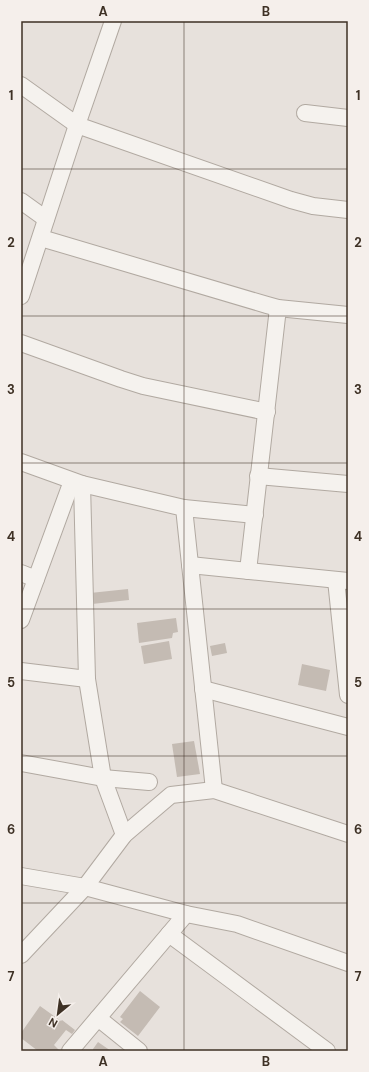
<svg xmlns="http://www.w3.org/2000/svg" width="369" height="1072" viewBox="0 0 369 1072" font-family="'DM Sans',sans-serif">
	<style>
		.building { fill: #c4bbb3 }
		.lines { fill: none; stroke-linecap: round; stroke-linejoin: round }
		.minor-casing { stroke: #b1a9a1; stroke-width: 18 }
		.minor { stroke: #f5f2ee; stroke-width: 16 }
		.grid { fill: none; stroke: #3e3125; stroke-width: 1; stroke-opacity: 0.55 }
		.neatline { fill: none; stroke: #3e3125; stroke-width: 1.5 }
		.grid-label { font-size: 13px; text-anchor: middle; font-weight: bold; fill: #3e3125 }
	</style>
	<rect width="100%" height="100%" fill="#e7e1dc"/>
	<g class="building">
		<path d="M128,589l1,11 -37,4 -2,-11z"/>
		<path d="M176,618l2,14 -5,1 -1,5 -33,5 -2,-20z"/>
		<path d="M169,641l3,18 -28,5 -3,-18z"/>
		<path d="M225,643l2,10 -15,3 -2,-10z"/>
		<path d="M302,664l28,6 -4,21 -28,-6z"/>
		<path d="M194,741l6,33 -23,3 -5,-33z"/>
		<path d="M140,991l20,16 -22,29 -18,-14 3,-3 -3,-2z"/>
		<path d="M40,1006l21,15 1,-1 13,10 -3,4 -6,-4 -12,15 5,5v1h-21l-17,-13v-5z"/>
		<path d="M98,1042l13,9h-18v-2z"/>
	</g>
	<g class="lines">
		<defs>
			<g id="minor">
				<path d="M21,85l56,40 214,75 22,6 35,4"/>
				<path d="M305,113l43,5"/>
				<path d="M21,201l25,18"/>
				<path d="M41,238l226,67 11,3 70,7"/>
				<path d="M21,296l56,-171 36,-104"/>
				<path d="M21,343l100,36 22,7 124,26"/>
				<path d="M21,462l61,22 5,195 16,99 21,57"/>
				<path d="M258,476l90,8"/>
				<path d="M82,484l102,24 30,282"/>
				<path d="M184,508l71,7"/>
				<path d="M190,565l158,16"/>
				<path d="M248,571l30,-263"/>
				<path d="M21,573l15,6"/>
				<path d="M336,580l12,115"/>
				<path d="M21,620l51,-139"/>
				<path d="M21,671l66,8"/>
				<path d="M203,689l145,38"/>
				<path d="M21,763l82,15 46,4"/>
				<path d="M21,876l64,11 101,27 -116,137"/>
				<path d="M186,914l51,10 111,39"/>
				<path d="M169,934l158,117"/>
				<path d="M21,955l64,-68 39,-52 47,-40 43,-5 134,44"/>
				<path d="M98,1018l41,33"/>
			</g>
		</defs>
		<use href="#minor" class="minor-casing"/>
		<use href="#minor" class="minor"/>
	</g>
	<path class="grid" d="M184,21v1030M21,169h327M21,316h327M21,463h327M21,609h327M21,756h327M21,903h327"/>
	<rect width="369" height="1072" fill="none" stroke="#f5efeb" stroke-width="44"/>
	<g transform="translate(58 1014) rotate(209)" stroke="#f5efeb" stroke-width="3" paint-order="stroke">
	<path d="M0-3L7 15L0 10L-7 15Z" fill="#3e3125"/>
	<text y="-6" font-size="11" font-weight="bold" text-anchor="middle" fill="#3e3125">N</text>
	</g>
	<rect x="22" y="22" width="325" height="1028" class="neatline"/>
	<g class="grid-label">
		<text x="103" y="16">A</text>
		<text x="266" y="16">B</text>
		<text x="11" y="100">1</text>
		<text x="358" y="100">1</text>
		<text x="11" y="247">2</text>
		<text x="358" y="247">2</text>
		<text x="11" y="394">3</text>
		<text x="358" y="394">3</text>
		<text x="11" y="541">4</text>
		<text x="358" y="541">4</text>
		<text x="11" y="687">5</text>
		<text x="358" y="687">5</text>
		<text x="11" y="834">6</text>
		<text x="358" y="834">6</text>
		<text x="11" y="981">7</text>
		<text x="358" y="981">7</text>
		<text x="103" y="1066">A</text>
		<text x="266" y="1066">B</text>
	</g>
</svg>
